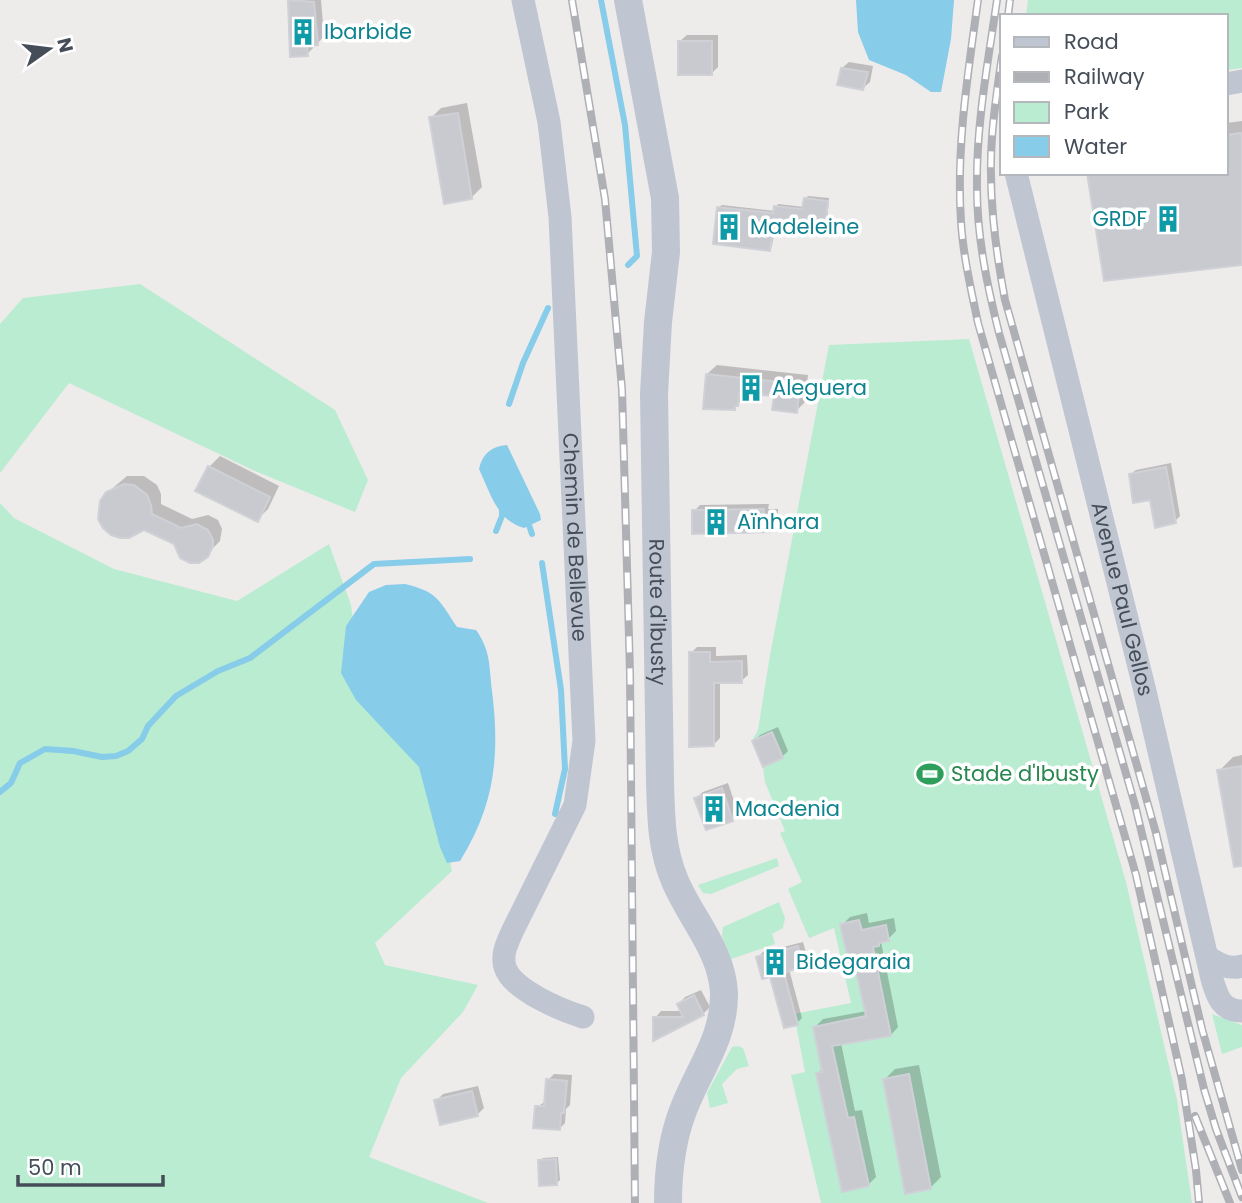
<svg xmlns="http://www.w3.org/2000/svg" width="1242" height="1203" viewBox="0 0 1242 1203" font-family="Poppins,sans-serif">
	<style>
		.green { fill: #b9ecd1 }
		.water { fill: #87cce9 }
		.shadow { fill: #0003 }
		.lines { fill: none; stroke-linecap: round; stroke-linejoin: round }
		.stream { stroke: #87cce9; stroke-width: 6 }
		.building { fill: #c8cad0; stroke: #cfd1d7; stroke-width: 2 }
		.minor { stroke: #bfc6d1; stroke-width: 23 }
		.tertiary { stroke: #bfc6d1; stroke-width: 28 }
		.rail-casing { stroke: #aeb0b6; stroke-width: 8 }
		.rail { stroke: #fff; stroke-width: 5; stroke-dasharray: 16; stroke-linecap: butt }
		.labels { text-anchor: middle; stroke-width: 7; stroke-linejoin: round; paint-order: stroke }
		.culture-label { font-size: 21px; fill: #0d838f; stroke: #fff; text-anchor: start }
		.street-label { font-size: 21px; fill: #444d58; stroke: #fff }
		.leisure-label { font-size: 21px; fill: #27864d; stroke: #fff; text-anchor: start }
	</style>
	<rect width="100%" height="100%" fill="#eeebeb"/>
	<g class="green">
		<path d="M1028,0h214v68l-16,2v-54h-200z"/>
		<path d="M140,284l195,126 33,70 -13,32 -100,-41 -186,-88 -69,90v-149l23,-26z"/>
		<path d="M969,339l157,543 51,218 15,103h-371l-30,-128 14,-3 -11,-58 57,-11 -17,-75 -25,10 -21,-49 14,-7 -22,-49 5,-2 -20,-49 -2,-15 -11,-26 6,-11 12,-75 59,-310z"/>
		<path d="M0,503l14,15 100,51 123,32 92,-57 22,61 11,84 66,74 24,108 -77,72 10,22 93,20 -15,27 -62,66 -32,79 119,46h-488z"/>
		<path d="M777,858l2,8 -68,28 -8,-1 -5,-8z"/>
		<path d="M779,902l6,16 -2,10 -11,6 3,10 -44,15 -9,-23 1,-9z"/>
		<path d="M1212,1014l30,11v22l-20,7z"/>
		<path d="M738,1046l5,2 6,18 -12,3 -15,15 6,19 -18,5 -3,-15 25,-46z"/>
	</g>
	<g class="water">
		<path d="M856,0h98l-3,39 -10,53h-10l-25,-17 -37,-15 -11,-28z"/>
		<path d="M507,445l33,69 1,6 -17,8c-27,-7 -34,-36 -45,-59 3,-15 13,-23 28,-24z"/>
		<path d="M405,584c33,8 34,16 52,43l19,3c15,21 13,36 16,61 8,64 3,114 -32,170l-13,2 -7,-16 -21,-80 -63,-67 -15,-27 5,-47 23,-34 17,-7z"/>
	</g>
	<g class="shadow">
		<path d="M289,0h32l3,36 -6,7h-5l1,4 -7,7 -15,1z"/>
		<path d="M687,35h31v32l-7,7 -31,-33z"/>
		<path d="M849,62l24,4 -3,16 -7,6 -21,-20z"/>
		<path d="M467,103l15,84 -11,11 -40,-80 10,-10z"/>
		<path d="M1242,121v142l-16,-90v-50z"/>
		<path d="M808,196l21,2 -2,25 -3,2 -41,-4 -3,8 -5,-1 -3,18 -3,3 -50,-42 3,-2 53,6 3,-7 26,3 1,-8z"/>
		<path d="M717,365l91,10 -3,27 -9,9 -20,-16 -29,-3v3l-13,13 -27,-34z"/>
		<path d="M220,456l59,30 -11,23 -11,11 -59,-30 11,-23z"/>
		<path d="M1171,463l9,53 -5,5 -45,-46 6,-5z"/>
		<path d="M127,476h17l13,9 4,9v10l31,15 16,-4 10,5 4,9 -2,12 -11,11 -34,-9 -68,-50z"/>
		<path d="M769,504l-1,5h10v15l-6,7 -78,-20 6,-6z"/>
		<path d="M697,647h19v9l31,-1 1,20 -7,6h-21v57l-6,6 -23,-91z"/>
		<path d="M778,727l10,24 -6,6 -28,-16 6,-6z"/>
		<path d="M1242,755v91l-23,-75 14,-14z"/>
		<path d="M728,783l10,30 -6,7 -36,-22 7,-6z"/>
		<path d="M867,913l2,10 25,-5 2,13 -8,8 -7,3 17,85 -7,8 -50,8 14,68 7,-1 14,67 -8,8 -51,-111 6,-6 -8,-41 8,-8 44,-8 -11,-46 -14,-40 8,-8z"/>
		<path d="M803,942l5,17 -6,5 -13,5 13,49 -5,5 -26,-49 -13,-17 5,-5z"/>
		<path d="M701,990l9,17 -7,7 -48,24v-20l6,-7h21l-3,-7 6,-7z"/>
		<path d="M919,1065l22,112 -10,10 -46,-108 10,-10z"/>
		<path d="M554,1074l18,1 -2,30 -4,4 -1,14 -6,6 -22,-22 9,-6 2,-21z"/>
		<path d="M478,1086l6,22 -7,7 -41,-14 7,-7z"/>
		<path d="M558,1157l2,23 -3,3 -17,-22 3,-3z"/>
	</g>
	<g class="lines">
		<g class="stream">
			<path d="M601,0l24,125 12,131 -9,9"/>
			<path d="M509,404l14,-41 25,-55"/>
			<path d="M527,519l5,15"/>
			<path d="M496,531l6,-15v-6"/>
			<path d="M542,563l19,127 4,79 -10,45"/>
			<path d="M0,792l11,-9 9,-20 25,-14 28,2 29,6 14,-1 12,-5 14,-12 6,-13 28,-30 42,-25 32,-13 124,-94 96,-5"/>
		</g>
	</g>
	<g class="building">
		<path d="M288,0l26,2 4,43 -11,1 1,10 -18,1z"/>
		<rect x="678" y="41" width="34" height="34"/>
		<path d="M841,68l27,4 -5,18 -26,-5z"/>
		<path d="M458,113l14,86 -28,5 -15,-87z"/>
		<path d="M1242,133v132l-138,16 -17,-108h139v-38z"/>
		<path d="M804,198l24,3 -3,26 -43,-4 -1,8 -8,-2 -3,22 -57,-7 4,-37 56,6 1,-7 28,3z"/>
		<path d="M706,374l94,10 -3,29 -25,-3 2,-14 -35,-3 -1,13h-3v4l-32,-1z"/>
		<path d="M208,466l62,31 -12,25 -63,-31z"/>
		<path d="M1166,467l10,56 -21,5 -5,-28 -17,3 -4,-29z"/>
		<path d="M124,484l10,1 13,10 4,10 1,9 29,14 16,-4 11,6 5,10v6l-5,11 -9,6h-9l-10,-5 -6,-14 -30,-14 -15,8h-9l-9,-3 -8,-7 -5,-9 2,-18 6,-9z"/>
		<path d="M764,509l-1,6 10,-1v18l-81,2v-24z"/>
		<path d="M689,652h21v10l32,-1v22h-28v63l-25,1z"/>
		<path d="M772,732l11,26 -20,9 -11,-26z"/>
		<path d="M1242,766v100l-8,1 -17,-97z"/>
		<path d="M722,788l11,33 -27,9 -12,-32z"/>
		<path d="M859,920l3,10 24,-5 3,16 -10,2v3l-6,1 18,89 -59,10 16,72 6,-1 15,69 -27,6 -26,-119 6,-1 -9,-45 53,-11 -11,-49 -5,1 -10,-44z"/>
		<path d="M798,946l5,20 -19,7 14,52 -14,3 -14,-51 -8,2 -6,-22z"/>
		<path d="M694,995l10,20 -51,26v-24h30l-6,-13z"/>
		<path d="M909,1074l22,115 -26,5 -22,-115z"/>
		<path d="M546,1079l21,2 -3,32h-3l-1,17 -27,-2 2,-22h9z"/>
		<path d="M472,1091l6,25 -38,9 -6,-25z"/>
		<path d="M556,1159l1,26 -18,1 -1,-26z"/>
	</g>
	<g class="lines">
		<g class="minor">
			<path id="s1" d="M523,0l26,122 11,95 24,524 -9,64 -62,125c-5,11 -12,24 -8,37 7,23 56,43 78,50"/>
			<path d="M1226,84l16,-3"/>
			<path id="s2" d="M1016,173l128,514 68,292c5,17 9,32 30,32"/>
			<path d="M1208,957c10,7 21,13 34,9"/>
		</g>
		<path class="tertiary" id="s3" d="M628,0l37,198 1,54 -8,70 -4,72 6,387c1,34 1,68 15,100 16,38 47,69 49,112 1,44 -25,76 -40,115 -12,30 -16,63 -16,95"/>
		<defs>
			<g id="rail">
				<path d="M572,0l33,199 17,190 8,284 5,530"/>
				<path d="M978,0c-10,73 -22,147 -17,221 2,34 10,68 17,102l158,552 46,205 14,90 3,33"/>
				<path d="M997,0c-9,62 -21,125 -20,188 0,49 10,97 22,145l136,472 69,284 12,40 26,68"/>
				<path d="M1008,16l2,-16"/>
				<path d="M1002,56c-4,27 -8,54 -10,81 -4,55 3,109 13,163l151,533 46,196 40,141"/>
				<path d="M1195,1116l35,87"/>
			</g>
		</defs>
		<use href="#rail" class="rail-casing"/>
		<use href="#rail" class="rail"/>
	</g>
	<defs>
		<symbol id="building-bare" viewBox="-9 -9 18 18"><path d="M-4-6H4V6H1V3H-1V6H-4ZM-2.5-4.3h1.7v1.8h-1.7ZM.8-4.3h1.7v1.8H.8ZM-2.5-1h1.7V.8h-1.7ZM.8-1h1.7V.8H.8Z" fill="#0f9aa8" stroke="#fff" stroke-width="2.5" paint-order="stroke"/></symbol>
		<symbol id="stadium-bare" viewBox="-9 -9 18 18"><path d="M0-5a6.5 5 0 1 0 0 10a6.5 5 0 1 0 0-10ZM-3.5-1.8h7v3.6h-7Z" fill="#2e9e5b" stroke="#fff" stroke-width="2.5" paint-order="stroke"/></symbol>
	</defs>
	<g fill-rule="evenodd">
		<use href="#building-bare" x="284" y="13" width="38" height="38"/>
		<use href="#building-bare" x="1149" y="200" width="38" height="38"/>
		<use href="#building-bare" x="710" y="208" width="38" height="38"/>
		<use href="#building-bare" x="732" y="369" width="38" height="38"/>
		<use href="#building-bare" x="697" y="503" width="38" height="38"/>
		<use href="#stadium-bare" x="911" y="755" width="38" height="38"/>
		<use href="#building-bare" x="695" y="790" width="38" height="38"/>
		<use href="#building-bare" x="756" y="943" width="38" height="38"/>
	</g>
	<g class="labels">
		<g class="culture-label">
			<text x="324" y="39">Ibarbide</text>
			<text x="1147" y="226" text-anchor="end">GRDF</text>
			<text x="750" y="234">Madeleine</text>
			<text x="772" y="395">Aleguera</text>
			<text x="737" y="529">Aïnhara</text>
			<text x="735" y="816">Macdenia</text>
			<text x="796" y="969">Bidegaraia</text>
		</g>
		<g class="street-label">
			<text dy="7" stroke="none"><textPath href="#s1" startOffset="541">Chemin de Bellevue</textPath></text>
			<text dy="7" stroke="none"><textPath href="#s2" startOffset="439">Avenue Paul Gellos</textPath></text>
			<text dy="7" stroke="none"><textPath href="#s3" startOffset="616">Route d'Ibusty</textPath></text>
		</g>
		<g class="leisure-label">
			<text x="951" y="781">Stade d'Ibusty</text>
		</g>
	</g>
	<rect x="1000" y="14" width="228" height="161" fill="#ffffff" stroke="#b4b8bc" stroke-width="2"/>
	<rect x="1014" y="37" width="35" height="10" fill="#bfc6d1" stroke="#b4b8bc" stroke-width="2"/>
	<text x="1064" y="49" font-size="21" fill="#444d58">Road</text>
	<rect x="1014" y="72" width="35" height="10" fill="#aeb0b6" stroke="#b4b8bc" stroke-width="2"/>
	<text x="1064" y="84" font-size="21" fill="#444d58">Railway</text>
	<rect x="1014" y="102" width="35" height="21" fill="#b9ecd1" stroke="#b4b8bc" stroke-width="2"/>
	<text x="1064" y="119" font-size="21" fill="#444d58">Park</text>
	<rect x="1014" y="136" width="35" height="21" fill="#87cce9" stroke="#b4b8bc" stroke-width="2"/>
	<text x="1064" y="154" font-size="21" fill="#444d58">Water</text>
	<g transform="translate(49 49) rotate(76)" stroke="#ffffff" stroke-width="5" paint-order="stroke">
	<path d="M0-5L12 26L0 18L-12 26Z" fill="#444d58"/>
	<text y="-10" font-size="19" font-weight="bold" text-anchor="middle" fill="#444d58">N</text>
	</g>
	<path d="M18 1175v10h145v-10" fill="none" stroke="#444d58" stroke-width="3.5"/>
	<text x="28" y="1175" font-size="21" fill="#444d58" stroke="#ffffff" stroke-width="5" paint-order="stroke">50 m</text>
</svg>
